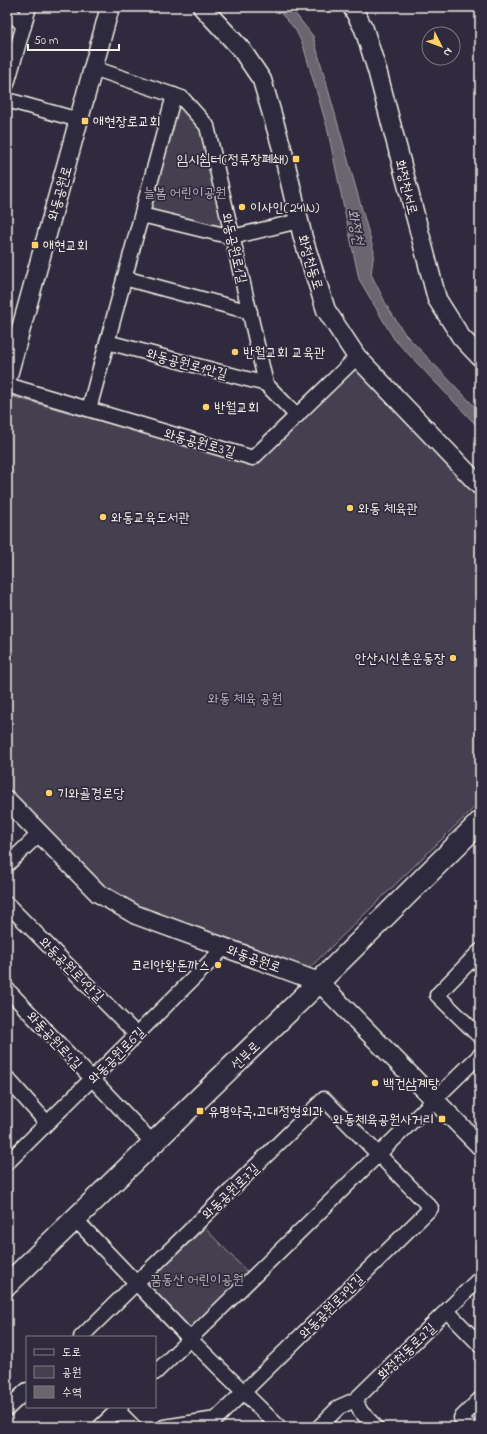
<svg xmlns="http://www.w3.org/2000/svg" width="487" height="1434" viewBox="0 0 487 1434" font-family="'Indie Flower','Poor Story',sans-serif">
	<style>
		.green { fill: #454050; stroke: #9c989c }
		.water { fill: #6a6670; stroke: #a19ea0 }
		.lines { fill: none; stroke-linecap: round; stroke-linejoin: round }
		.minor-casing { stroke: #f4f1e8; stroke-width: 17 }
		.tertiary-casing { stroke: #f4f1e8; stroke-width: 21 }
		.secondary-casing { stroke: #f4f1e8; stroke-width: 24 }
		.minor { stroke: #2f2a3d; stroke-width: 14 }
		.tertiary { stroke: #2f2a3d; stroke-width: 18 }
		.secondary { stroke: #2f2a3d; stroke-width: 21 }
		.poi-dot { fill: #ffd166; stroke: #2f2a3d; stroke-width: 1.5 }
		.labels { text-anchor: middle; stroke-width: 3.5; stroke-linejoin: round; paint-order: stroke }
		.poi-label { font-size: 14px; fill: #f4f1e8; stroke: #2f2a3d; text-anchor: start }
		.street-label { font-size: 14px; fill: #f4f1e8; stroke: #2f2a3d }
		.park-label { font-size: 14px; fill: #b7b3b3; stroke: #2f2a3d }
		.water-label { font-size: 15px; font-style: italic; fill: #b6b2b2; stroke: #2f2a3d }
	</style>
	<rect width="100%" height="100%" fill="#2f2a3d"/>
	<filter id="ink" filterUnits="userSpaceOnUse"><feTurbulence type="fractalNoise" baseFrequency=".025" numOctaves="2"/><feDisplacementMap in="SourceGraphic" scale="8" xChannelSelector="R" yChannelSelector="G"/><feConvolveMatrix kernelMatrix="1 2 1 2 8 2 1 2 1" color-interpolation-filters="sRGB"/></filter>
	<g filter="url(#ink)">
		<g class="green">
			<path d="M177,98l25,29 23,105 -77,-17z"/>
			<path d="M359,366l121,124v312l-184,179 -182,-86 -35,-27 -72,-79v-394l246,69z"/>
			<path d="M205,1228l44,46 -59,56 -44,-46z"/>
		</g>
		<path class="water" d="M275,7h15l23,29 61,216 -3,22 17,34 17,26 75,78v17l-86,-90 -35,-60 -32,-152 -24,-82 -8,-16z"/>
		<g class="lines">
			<defs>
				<g id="minor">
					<path d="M7,9l17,17"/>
					<path d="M93,68l89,30 25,28 59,258 31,32"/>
					<path d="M7,84l22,-77"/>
					<path d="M7,100l72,20"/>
					<path d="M142,215l90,22 67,-16"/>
					<path d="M124,278l126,34"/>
					<path d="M107,342l159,42"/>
					<path d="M7,385l246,73 104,-101"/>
					<path d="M89,409l85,-314"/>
					<path d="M7,865l32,-31"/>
					<path d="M7,904l130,131"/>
					<path d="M480,951l-43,44 43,42"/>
					<path d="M7,989l146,154"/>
					<path d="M7,1078l40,45"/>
					<path d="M7,1163l218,-216"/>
					<path d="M76,1220l114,119 89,88"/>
					<path d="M447,1311l33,34"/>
					<path d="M81,1337l243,-238 107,109 -215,211 -52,8"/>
					<path d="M155,1373l325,-318"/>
					<path d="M7,1409l20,-19"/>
					<path d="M117,1410l17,17"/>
					<path d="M100,1427l21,-20"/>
					<path d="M319,1427l20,-20 16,-7"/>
					<path d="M376,1427l-15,-15 -6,-12 125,-122"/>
					<path d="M470,1427l-9,-9 19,-19"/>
				</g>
				<g id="tertiary">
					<path d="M202,7l39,42 21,31 21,72 20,86 23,72 31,47 123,129"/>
					<path d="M352,7l12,22 13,41 60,229 24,38 19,20"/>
					<path d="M7,379l103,-372"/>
					<path d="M7,800l91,93 38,22 183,67 161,164"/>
				</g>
				<path id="secondary" d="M7,1285l312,-303 161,-160"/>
			</defs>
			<use href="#minor" class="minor-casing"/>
			<use href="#tertiary" class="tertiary-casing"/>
			<use href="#secondary" class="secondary-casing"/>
			<use href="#minor" class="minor"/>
			<use href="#tertiary" class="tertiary"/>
			<use href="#secondary" class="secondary"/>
		</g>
	</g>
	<g class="poi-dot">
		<rect x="81" y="117" width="8" height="8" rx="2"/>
		<rect x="292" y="155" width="8" height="8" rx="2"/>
		<circle cx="242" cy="207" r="4"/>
		<rect x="31" y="241" width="8" height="8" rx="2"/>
		<circle cx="235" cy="352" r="4"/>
		<circle cx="206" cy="407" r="4"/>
		<circle cx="350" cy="508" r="4"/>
		<circle cx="103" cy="517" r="4"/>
		<circle cx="453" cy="658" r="4"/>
		<circle cx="49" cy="793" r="4"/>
		<circle cx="218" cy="965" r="4"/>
		<circle cx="375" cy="1083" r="4"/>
		<rect x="196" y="1107" width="8" height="8" rx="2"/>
		<rect x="438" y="1115" width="8" height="8" rx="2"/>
	</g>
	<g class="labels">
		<g class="poi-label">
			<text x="93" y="126">애현장로교회</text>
			<text x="288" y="164" text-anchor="end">임시쉼터(정류장폐쇄)</text>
			<text x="250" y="212">이사인(24IN)</text>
			<text x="43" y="250">애현교회</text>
			<text x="243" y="357">반월교회 교육관</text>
			<text x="214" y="412">반월교회</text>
			<text x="358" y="513">와동 체육관</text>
			<text x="111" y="522">와동교육도서관</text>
			<text x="445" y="663" text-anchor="end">안산시신촌운동장</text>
			<text x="57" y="798">기와골경로당</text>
			<text x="210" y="970" text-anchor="end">코리안왕돈까스</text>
			<text x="383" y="1088">백건삼계탕</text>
			<text x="208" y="1116">유명약국.고대정형외과</text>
			<text x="434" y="1124" text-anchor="end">와동체육공원사거리</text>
		</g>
		<g class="street-label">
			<text transform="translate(407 187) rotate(76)" y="5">화정천서로</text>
			<text transform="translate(59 193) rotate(-74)" y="5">와동공원로</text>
			<text transform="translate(235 248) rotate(77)" y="5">와동공원로1길</text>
			<text transform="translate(311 262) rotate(73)" y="5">화정천동로</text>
			<text transform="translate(187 363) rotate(15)" y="5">와동공원로1안길</text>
			<text transform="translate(200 442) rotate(16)" y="5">와동공원로3길</text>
			<text transform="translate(254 958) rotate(20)" y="5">와동공원로</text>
			<text transform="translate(72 969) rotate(45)" y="5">와동공원로4안길</text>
			<text transform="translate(55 1040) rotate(47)" y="5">와동공원로4길</text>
			<text transform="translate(116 1055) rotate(-45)" y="5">와동공원로6길</text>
			<text transform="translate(245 1055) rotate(-44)" y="5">선부로</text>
			<text transform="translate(230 1191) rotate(-44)" y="5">와동공원로7길</text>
			<text transform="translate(331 1306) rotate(-45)" y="5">와동공원로7안길</text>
			<text transform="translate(406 1351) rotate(-44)" y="5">화정천동로2길</text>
		</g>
		<g class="park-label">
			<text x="185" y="197">늘봄 어린이공원</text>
			<text x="245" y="703">와동 체육 공원</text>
			<text x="197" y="1284">꿈동산 어린이공원</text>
		</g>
		<g class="water-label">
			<text transform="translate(356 227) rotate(79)" y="5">화정천</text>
		</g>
	</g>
	<rect width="487" height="1434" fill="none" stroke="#2f2a3d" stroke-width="24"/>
	<rect x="12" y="12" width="463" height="1410" fill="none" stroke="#f4f1e8" stroke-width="1.5" filter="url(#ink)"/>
	<rect x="26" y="1336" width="130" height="72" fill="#2f2a3d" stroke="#7e7a81"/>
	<rect x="34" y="1349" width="20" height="6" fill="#2f2a3d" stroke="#7e7a81"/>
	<text x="62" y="1356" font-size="12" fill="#f4f1e8">도로</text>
	<rect x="34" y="1366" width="20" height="12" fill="#454050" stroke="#7e7a81"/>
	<text x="62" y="1376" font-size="12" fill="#f4f1e8">공원</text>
	<rect x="34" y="1386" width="20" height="12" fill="#6a6670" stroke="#7e7a81"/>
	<text x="62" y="1396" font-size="12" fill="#f4f1e8">수역</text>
	<g transform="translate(441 46) rotate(132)"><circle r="19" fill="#2f2a3d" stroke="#7e7a81"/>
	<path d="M0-3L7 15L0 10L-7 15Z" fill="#ffd166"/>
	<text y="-6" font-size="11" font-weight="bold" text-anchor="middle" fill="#f4f1e8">N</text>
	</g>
	<path d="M28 44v6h91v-6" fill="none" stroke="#f4f1e8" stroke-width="2"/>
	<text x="34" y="44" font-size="12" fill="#f4f1e8" stroke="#2f2a3d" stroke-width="3" paint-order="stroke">50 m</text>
</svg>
